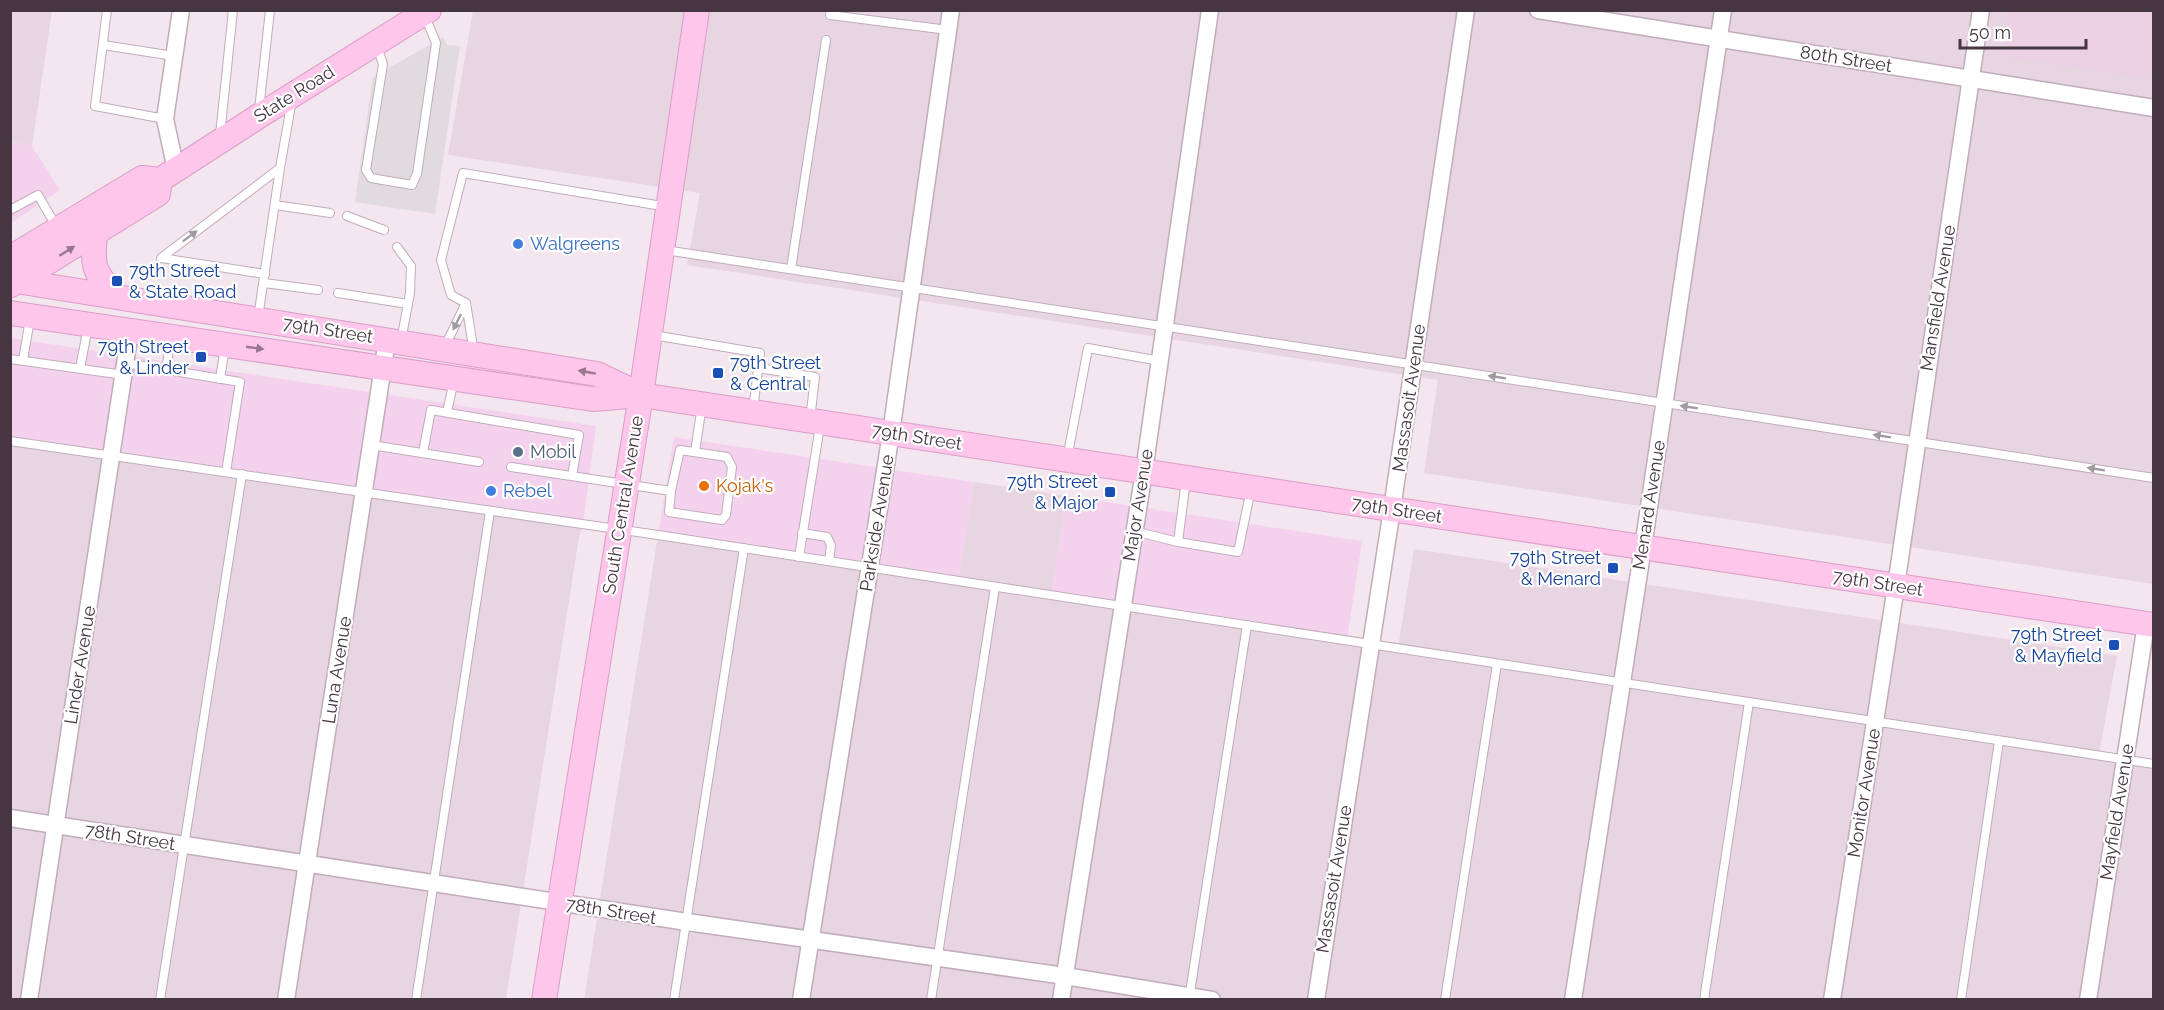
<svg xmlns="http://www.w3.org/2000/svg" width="2164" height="1010" viewBox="0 0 2164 1010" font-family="Raleway,sans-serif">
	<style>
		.residential { fill: #e7d5e1 }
		.commercial { fill: #f4d2ee }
		.education { fill: #ecd0e3 }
		.parking { fill: #e1dbe0 }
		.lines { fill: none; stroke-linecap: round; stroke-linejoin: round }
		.lane-casing { stroke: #c1acbb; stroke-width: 10 }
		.street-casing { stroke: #c1acbb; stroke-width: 19 }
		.secondary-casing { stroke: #db9dc6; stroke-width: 26 }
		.lane { stroke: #fff; stroke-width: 8 }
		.street { stroke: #fff; stroke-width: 16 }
		.secondary { stroke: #fdc6ea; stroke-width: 24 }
		.oneway { fill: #a29aa0 }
		.oneway2 { fill: #98778e }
		.shop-dot { fill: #3f7fe0; stroke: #fff; stroke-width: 2 }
		.transit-dot { fill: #1a4fb4; stroke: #fff; stroke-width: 2 }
		.service-dot { fill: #5c6f8a; stroke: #fff; stroke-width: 2 }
		.food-dot { fill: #e8710a; stroke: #fff; stroke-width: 2 }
		.labels { text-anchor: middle; stroke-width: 4.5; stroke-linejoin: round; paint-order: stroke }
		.street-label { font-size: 18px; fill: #453642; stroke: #fff }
		.shop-label { font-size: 18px; fill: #366cbe; stroke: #fff; text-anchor: start }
		.transit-label { font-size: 18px; fill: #164399; stroke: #fff; text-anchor: end }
		.service-label { font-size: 18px; fill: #4e5e75; stroke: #fff; text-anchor: start }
		.food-label { font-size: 18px; fill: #c56008; stroke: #fff; text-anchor: start }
	</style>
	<rect width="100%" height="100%" fill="#f3e6ef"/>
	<g class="residential">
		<path d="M10,11h42l-20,135 -21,-4z"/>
		<path d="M473,11h1680v573l-729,-111 14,-93 -751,-115 13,-72 -252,-38z"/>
		<path d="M11,441l572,83 -4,13 -73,462 -495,1z"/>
		<path d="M974,482l93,14 -16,99 347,53 16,-99 703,107 -18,98 54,10v235l-1569,1 74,-465 300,46z"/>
	</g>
	<g class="commercial">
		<path d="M11,142l21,4 28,44 -49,33z"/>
		<path d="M10,338l586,88 -13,98 -572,-83z"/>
		<path d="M674,437l300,45 -16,99 -300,-46z"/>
		<path d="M1067,496l295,45 -15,100 -296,-46z"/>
	</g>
	<path class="education" d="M2007,11h146v69l-153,-24z"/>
	<path class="parking" d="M443,37l4,8 13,1 -25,168 -80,-12 18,-125z"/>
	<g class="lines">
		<defs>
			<g id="lane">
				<path d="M107,10l-12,96 70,13"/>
				<path d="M830,15l118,15"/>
				<path d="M103,45l71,11"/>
				<path d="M377,47l6,17 -17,106 5,8 41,7 5,-11 19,-131 -11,-27"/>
				<path d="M259,110l11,-100"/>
				<path d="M220,135l13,-125"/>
				<path d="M275,205l55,8"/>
				<path d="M10,210l28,-15 18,31"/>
				<path d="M347,216l37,14"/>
				<path d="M397,247l14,19 -1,27 -9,48"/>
				<path d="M665,250l1489,228"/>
				<path d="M791,269l35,-229"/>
				<path d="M265,274l-104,-16 119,-90"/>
				<path d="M264,283l54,7"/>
				<path d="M338,293l70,11"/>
				<path d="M466,303l-15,-8 -10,-35 22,-87 205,34"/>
				<path d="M258,318l22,-150 12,-68"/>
				<path d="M653,335l107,18 -7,58"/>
				<path d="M444,348l22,-45 8,50"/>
				<path d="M10,359l114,16"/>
				<path d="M23,360l7,-41"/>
				<path d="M125,363l115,19 -14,90"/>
				<path d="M80,368l8,-41"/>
				<path d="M758,368l57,9 -5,43"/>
				<path d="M166,370l5,-32"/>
				<path d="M220,379l5,-32"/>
				<path d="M447,412l7,-32"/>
				<path d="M10,441l648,94 1496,229"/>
				<path d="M371,445l108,17"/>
				<path d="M695,452l7,-47"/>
				<path d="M423,453l8,-43 148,25 -7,41"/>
				<path d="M1067,459l21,-111 72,13"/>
				<path d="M511,467l160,24 -2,21 53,8 4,-5 6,-48 -5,-10 -47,-7 -9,41"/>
				<path d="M1134,531l44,11 60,10 13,-63"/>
				<path d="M802,533l25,4 4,8 -2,16"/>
				<path d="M1178,542l8,-62"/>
				<path d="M799,557l21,-131"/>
				<path d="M1189,999l58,-374"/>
				<path d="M160,1000l82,-526"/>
				<path d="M416,1000l74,-489"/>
				<path d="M674,1000l70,-452"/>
				<path d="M931,1000l64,-413"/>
				<path d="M1445,1000l52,-336"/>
				<path d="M1704,1000l45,-298"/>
				<path d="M1961,1000l38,-259"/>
			</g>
			<g id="street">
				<path d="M1538,10l616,98"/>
				<path d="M176,170l-11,-51 16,-109"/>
				<path d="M10,818l677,104 378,54 147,24"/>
				<path d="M29,1000l101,-669"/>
				<path d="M286,1000l101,-660"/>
				<path d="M801,1000l90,-567 60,-423"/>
				<path d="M1061,1000l83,-529 66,-461"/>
				<path d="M1316,1000l76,-491 74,-499"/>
				<path d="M1573,1000l70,-453 80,-537"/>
				<path d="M1832,1000l64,-414 85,-576"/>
				<path d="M2088,1000l58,-376"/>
			</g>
			<g id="secondary">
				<path d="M95,233c-3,34 -2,36 19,63"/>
				<path d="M10,258l132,-80 18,2 99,-64 170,-106"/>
				<path d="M10,280l587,94 42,20"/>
				<path d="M11,285l147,-91 2,-14"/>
				<path d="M10,313l583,86 48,-4 1513,230"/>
				<path d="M544,1000l97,-605 56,-385"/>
			</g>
		</defs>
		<use href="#lane" class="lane-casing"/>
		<use href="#street" class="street-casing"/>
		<use href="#secondary" class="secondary-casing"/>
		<use href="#lane" class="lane"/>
		<use href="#street" class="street"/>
		<use href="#secondary" class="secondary"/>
	</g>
	<defs><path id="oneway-solid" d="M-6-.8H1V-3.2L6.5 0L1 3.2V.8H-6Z" transform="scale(1.5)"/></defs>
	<g class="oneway">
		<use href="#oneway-solid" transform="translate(190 236) rotate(-37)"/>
		<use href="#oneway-solid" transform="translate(457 322) rotate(116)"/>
		<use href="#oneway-solid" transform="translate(1497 377) rotate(-171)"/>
		<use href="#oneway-solid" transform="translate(1689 407) rotate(-171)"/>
		<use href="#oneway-solid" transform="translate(1882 436) rotate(-171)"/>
		<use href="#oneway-solid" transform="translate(2096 469) rotate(-171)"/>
	</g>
	<g class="oneway2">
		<use href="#oneway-solid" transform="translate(67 251) rotate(-32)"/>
		<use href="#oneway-solid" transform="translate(255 348) rotate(8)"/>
		<use href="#oneway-solid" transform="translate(587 372) rotate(-170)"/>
	</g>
	<g class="shop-dot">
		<circle cx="518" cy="244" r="6"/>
		<circle cx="491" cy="491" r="6"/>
	</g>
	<g class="transit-dot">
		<rect x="111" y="275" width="12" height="12" rx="3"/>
		<rect x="195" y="351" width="12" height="12" rx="3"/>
		<rect x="712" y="367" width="12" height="12" rx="3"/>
		<rect x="1104" y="486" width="12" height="12" rx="3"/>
		<rect x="1607" y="562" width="12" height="12" rx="3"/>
		<rect x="2108" y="639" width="12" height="12" rx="3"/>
	</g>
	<circle class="service-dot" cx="518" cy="452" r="6"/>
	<circle class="food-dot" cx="704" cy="486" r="6"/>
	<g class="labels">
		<g class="street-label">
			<text transform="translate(1846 59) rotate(9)" y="6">80th Street</text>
			<text transform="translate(294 94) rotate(-32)" y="6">State Road</text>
			<text transform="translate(1938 298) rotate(-81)" y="6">Mansfield Avenue</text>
			<text transform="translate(328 330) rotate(9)" y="6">79th Street</text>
			<text transform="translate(1409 398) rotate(-82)" y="6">Massasoit Avenue</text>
			<text transform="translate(917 437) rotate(9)" y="6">79th Street</text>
			<text transform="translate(623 505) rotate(-81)" y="6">South Central Avenue</text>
			<text transform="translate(1138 505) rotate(-81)" y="6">Major Avenue</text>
			<text transform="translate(1649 505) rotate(-81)" y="6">Menard Avenue</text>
			<text transform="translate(1397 510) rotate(9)" y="6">79th Street</text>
			<text transform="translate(877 523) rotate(-81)" y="6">Parkside Avenue</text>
			<text transform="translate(1878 583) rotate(9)" y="6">79th Street</text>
			<text transform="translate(80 665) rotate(-81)" y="6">Linder Avenue</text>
			<text transform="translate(337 670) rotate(-81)" y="6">Luna Avenue</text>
			<text transform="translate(1864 793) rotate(-81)" y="6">Monitor Avenue</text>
			<text transform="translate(2117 812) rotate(-81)" y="6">Mayfield Avenue</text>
			<text transform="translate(130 837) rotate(9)" y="6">78th Street</text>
			<text transform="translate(1334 879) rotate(-81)" y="6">Massasoit Avenue</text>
			<text transform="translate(611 911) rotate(9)" y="6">78th Street</text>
		</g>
		<g class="shop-label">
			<text x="530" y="250">Walgreens</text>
			<text x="503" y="497">Rebel</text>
		</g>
		<g class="transit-label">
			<text x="129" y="277" text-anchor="start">79th Street<tspan x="129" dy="21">&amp; State Road</tspan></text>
			<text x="189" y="353">79th Street<tspan x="189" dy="21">&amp; Linder</tspan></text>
			<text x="730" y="369" text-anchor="start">79th Street<tspan x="730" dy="21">&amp; Central</tspan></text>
			<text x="1098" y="488">79th Street<tspan x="1098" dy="21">&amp; Major</tspan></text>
			<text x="1601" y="564">79th Street<tspan x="1601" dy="21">&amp; Menard</tspan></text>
			<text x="2102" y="641">79th Street<tspan x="2102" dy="21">&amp; Mayfield</tspan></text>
		</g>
		<g class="service-label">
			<text x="530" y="458">Mobil</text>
		</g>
		<g class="food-label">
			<text x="716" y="492">Kojak's</text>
		</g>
	</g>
	<rect width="2164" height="1010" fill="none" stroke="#453642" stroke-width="24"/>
	<path d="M1960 39v9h126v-9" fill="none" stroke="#453642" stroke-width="3"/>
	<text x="1969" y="39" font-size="18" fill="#453642" stroke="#ffffff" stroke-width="4.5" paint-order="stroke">50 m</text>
</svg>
